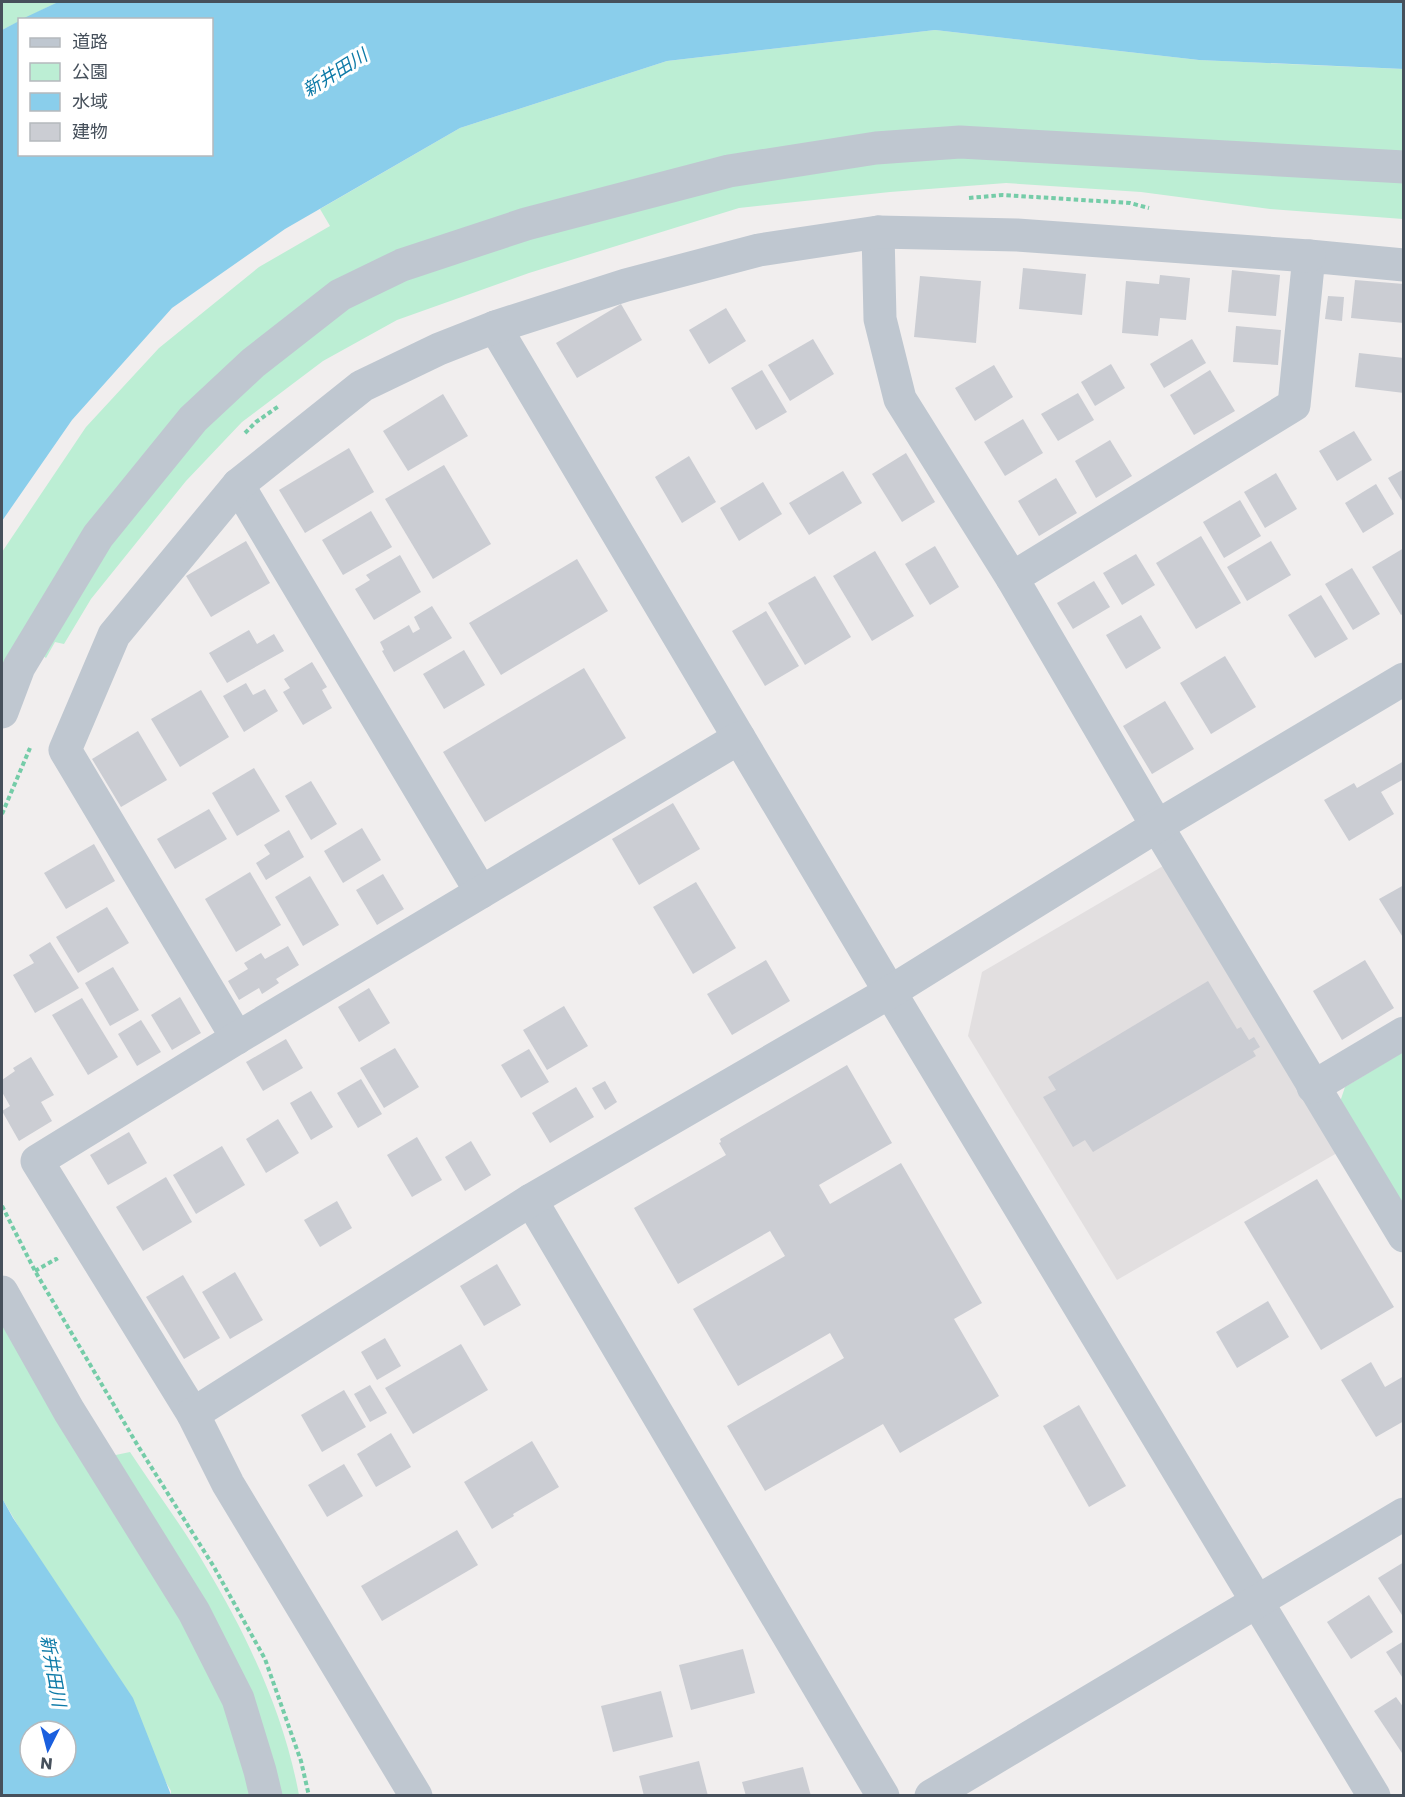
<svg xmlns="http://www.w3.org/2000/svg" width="1405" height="1797" viewBox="0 0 1405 1797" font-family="Poppins,'Noto Sans JP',sans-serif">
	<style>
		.education { fill: #e2dfe0 }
		.green { fill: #bceed4 }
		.water { fill: #8aceeb; fill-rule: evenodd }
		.building { fill: #cbcdd3 }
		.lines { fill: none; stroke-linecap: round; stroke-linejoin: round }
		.path { stroke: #75cca8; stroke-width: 4; stroke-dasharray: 4.5 3; stroke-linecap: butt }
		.minor { stroke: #bfc7d0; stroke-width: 33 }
		.labels { text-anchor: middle; stroke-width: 6; stroke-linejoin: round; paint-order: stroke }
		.water-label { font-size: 18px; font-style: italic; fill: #0d7aa7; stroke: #fff }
	</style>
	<rect width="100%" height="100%" fill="#f1eeee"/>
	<path class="education" d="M1163,866l174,287 -220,127 -149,-244 14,-64z"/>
	<g class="green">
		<path d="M2,2h56l-56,28z"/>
		<path d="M935,30l264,30 204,9v88l-455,-26 -438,87 -270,141 -238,325v-132l84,-125 73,-79 100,-81 71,-41 -10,-17 140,-81 207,-67z"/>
		<path d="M960,153l443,24v42l-133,-10 -129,-17 -135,-9 -116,9 -151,16 -210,65 -132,47 -74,41 -81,61 -56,59 -95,118 -27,45 -9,-2 -9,16 -9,-7 69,-107 89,-112 156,-130 70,-31 314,-91z"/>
		<path d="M1403,1052v155l-63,-105 5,-15z"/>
		<path d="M2,1321l85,140 43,-9c25,38 53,75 76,115 42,70 78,147 93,228h-128v-4l-169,-293z"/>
	</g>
	<g class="water">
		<path d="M58,2h1345l1,67 -205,-9 -264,-30 -268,31 -207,67 -175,101 -113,79 -100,112 -70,101v-491l17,-9 1,133h192v-134l-190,-1z"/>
		<path d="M2,1498l11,20 120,180 38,97h-169zM30,1731h36v36h-36z"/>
	</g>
	<g class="building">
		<path d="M1023,268l63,6 -4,41 -63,-6z"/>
		<path d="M1232,270l48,5 -4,41 -48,-4z"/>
		<path d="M1160,275l30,3 -4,42 -26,-2 -2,18 -36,-3 4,-52 33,3z"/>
		<path d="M920,276l61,5 -5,62 -62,-6z"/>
		<path d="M1355,280l49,4v39l-53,-5z"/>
		<path d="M1328,296l16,1 -2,24 -17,-2z"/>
		<path d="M621,304l21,36 -65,38 -21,-35z"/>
		<path d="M726,308l20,33 -37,23 -20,-34z"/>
		<path d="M1236,326l45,4 -3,35 -45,-3z"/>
		<path d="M813,339l21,35 -44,27 -22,-36z"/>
		<path d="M1192,339l14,24 -42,25 -14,-24z"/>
		<path d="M1359,353l45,5v35l-49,-6z"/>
		<path d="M1111,364l14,24 -30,18 -14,-24z"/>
		<path d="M994,365l19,32 -38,24 -20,-33z"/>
		<path d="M762,370l25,42 -31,18 -25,-42z"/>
		<path d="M1210,370l25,41 -41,24 -24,-40z"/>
		<path d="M1078,393l16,27 -36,21 -17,-27z"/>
		<path d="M443,394l25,42 -60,35 -25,-40z"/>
		<path d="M1023,419l20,34 -38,23 -21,-34z"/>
		<path d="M1354,431l18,29 -35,21 -18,-30z"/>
		<path d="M1110,440l22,36 -36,22 -21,-37z"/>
		<path d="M349,448l25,44 -69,41 -26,-43z"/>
		<path d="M906,453l29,49 -33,20 -30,-48z"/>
		<path d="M689,456l27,46 -34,21 -27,-46z"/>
		<path d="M444,465l47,79 -58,35 -48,-80z"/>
		<path d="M1404,469v35l-16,-26z"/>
		<path d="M843,471l19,32 -53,32 -20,-32z"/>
		<path d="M1276,473l21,36 -32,19 -21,-36z"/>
		<path d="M1056,478l21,35 -38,23 -21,-35z"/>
		<path d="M763,482l19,32 -43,27 -19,-33z"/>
		<path d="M1376,484l18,30 -31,19 -18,-30z"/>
		<path d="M1240,500l21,36 -37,22 -21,-36z"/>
		<path d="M371,511l21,36 -49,28 -21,-35z"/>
		<path d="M1201,536l40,67 -45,26 -40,-66z"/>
		<path d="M246,541l24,42 -59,34 -25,-41z"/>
		<path d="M1271,541l20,34 -44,26 -20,-34z"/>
		<path d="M935,546l24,41 -29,18 -25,-41z"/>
		<path d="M1404,548v65l-3,2 -29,-48z"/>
		<path d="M875,551l39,65 -42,25 -39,-65z"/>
		<path d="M1136,554l19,31 -33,20 -19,-32z"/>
		<path d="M400,555l21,37 -47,28 -19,-31 15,-9 -4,-5z"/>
		<path d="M577,559l31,52 -107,64 -32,-52z"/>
		<path d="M1352,568l28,46 -27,16 -28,-46z"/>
		<path d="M815,576l36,61 -46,28 -37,-62z"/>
		<path d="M1094,581l16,26 -37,22 -16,-26z"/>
		<path d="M1321,595l27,44 -33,19 -27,-43z"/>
		<path d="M432,606l20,32 -58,34 -12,-21 2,-1 -4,-8 29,-17 4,8 7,-4 -6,-12z"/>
		<path d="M766,611l33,55 -34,20 -33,-55z"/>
		<path d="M1141,615l20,33 -35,21 -20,-34z"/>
		<path d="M249,630l8,14 17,-10 10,17 -57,32 -18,-30z"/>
		<path d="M464,650l21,35 -41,24 -21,-35z"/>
		<path d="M1225,656l31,51 -45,27 -31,-51z"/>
		<path d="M312,662l15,25 -5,3 10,18 -29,17 -20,-33 7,-4 -6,-9z"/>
		<path d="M584,668l42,70 -141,84 -42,-70z"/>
		<path d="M246,683l7,12 12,-6 13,22 -34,21 -21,-36z"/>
		<path d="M201,690l28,47 -49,30 -29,-48z"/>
		<path d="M1165,701l29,48 -42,25 -29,-48z"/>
		<path d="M138,731l29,49 -46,27 -29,-48z"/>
		<path d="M1404,761v18l-23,13 13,22 -45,27 -25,-41 30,-17 3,5z"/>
		<path d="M254,768l26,43 -43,25 -25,-43z"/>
		<path d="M311,781l26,43 -26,16 -26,-44z"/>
		<path d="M673,803l27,46 -61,36 -27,-46z"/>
		<path d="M209,809l18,30 -52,30 -18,-30z"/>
		<path d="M362,828l19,32 -38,23 -19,-32z"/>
		<path d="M289,830l15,27 -38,23 -10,-17 14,-9 -6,-9z"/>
		<path d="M94,844l21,37 -49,28 -22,-36z"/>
		<path d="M250,872l31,53 -45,27 -31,-53z"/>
		<path d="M383,874l21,35 -27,16 -21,-35z"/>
		<path d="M310,876l29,49 -36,21 -28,-49z"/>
		<path d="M696,882l40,66 -43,26 -40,-67z"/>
		<path d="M1404,885v54l-25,-40z"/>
		<path d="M107,907l22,36 -51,30 -22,-36z"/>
		<path d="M50,942l29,46 -44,25 -22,-38 21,-12 -5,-8z"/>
		<path d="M288,946l11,19 -23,14 3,4 -17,11 -3,-6 -20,12 -11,-19 20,-12 -4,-6 17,-10 4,6z"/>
		<path d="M766,960l24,41 -58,34 -25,-41z"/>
		<path d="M1365,960l29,48 -52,32 -29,-49z"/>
		<path d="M113,967l26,43 -29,16 -25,-43z"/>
		<path d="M1208,981l29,48 4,-2 8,13 5,-3 6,10 -7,4 3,5 -163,96 -8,-12 -12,7 -30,-50 13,-7 -8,-13z"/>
		<path d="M369,988l21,35 -31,19 -21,-35z"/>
		<path d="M180,997l21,36 -29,17 -21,-35z"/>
		<path d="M82,998l36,59 -30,18 -36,-60z"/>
		<path d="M564,1006l24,40 -41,24 -24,-40z"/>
		<path d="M141,1020l20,32 -24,14 -19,-32z"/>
		<path d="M286,1039l17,29 -40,23 -17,-29z"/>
		<path d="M395,1048l24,39 -35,21 -24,-40z"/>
		<path d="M529,1049l20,33 -28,16 -20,-33z"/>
		<path d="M31,1057l23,38 -13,7 11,19 -33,20 -17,-30 8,-5 -8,-14v-12l13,-9 -2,-3z"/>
		<path d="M847,1065l45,78 -73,42 11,19 71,-41 81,140 -28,16 45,77 -99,57 -17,-29 -118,67 -38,-65 117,-68 -14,-25 -92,53 -45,-77 92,-53 -15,-25 -92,53 -44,-76 92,-53 -7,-12 2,-1 -1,-3z"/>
		<path d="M361,1079l21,35 -24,14 -21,-35z"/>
		<path d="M605,1081l12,21 -12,8 -13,-22z"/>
		<path d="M576,1087l18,30 -44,26 -18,-30z"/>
		<path d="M311,1091l22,36 -22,13 -21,-37z"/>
		<path d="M278,1119l21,34 -33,20 -20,-34z"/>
		<path d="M129,1132l18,31 -39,22 -18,-30z"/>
		<path d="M417,1137l25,43 -30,17 -25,-42z"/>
		<path d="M471,1141l20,34 -26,16 -20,-34z"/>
		<path d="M222,1146l23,39 -49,29 -23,-39z"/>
		<path d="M166,1177l26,45 -49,29 -27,-44z"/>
		<path d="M1317,1179l77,128 -73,43 -77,-128z"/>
		<path d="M337,1201l15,27 -32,19 -16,-27z"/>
		<path d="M497,1264l24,41 -37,21 -24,-40z"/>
		<path d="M235,1272l28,48 -33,19 -28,-47z"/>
		<path d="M183,1275l37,63 -36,21 -38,-62z"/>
		<path d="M1268,1301l21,36 -52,31 -21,-36z"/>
		<path d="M385,1338l16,28 -24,14 -16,-28z"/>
		<path d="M461,1344l27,46 -75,44 -28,-46z"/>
		<path d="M1371,1362l14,25 19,-11v45l-28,16 -35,-57z"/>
		<path d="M370,1385l17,28 -17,9 -16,-28z"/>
		<path d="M344,1390l22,37 -44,25 -21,-37z"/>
		<path d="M1079,1405l47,81 -37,21 -46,-81z"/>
		<path d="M391,1433l20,34 -35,20 -19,-33z"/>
		<path d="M532,1441l27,46 -46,27 1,2 -22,13 -28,-47z"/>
		<path d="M344,1464l19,32 -36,21 -19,-32z"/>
		<path d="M457,1530l21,35 -96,56 -21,-35z"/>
		<path d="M1404,1562v56l-26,-40z"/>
		<path d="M1369,1595l24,37 -42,27 -24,-37z"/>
		<path d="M1404,1641v39l-18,-28z"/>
		<path d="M743,1649l12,44 -64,17 -12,-45z"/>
		<path d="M661,1691l12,46 -60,15 -12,-46z"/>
		<path d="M1396,1697l8,11v48l-30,-45z"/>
		<path d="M699,1761l9,35h-64l-5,-20z"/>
		<path d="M803,1767l8,29h-65l-4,-14z"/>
	</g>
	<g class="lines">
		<g class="path">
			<path d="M969,198l34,-3 127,8 19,5"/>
			<path d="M245,433l11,-11 23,-16"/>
			<path d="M2,814l28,-66"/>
			<path d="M2,1206l33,65 103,175 76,121 51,92 36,102 8,35"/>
			<path d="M35,1271l21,-12 1,2"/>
		</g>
		<g class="minor">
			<path d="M878,232l2,87 20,80 112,179"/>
			<path d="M1404,265l-95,-9 -15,149 -282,173 145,248 247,410"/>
			<path d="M495,327l395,665 484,804"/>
			<path d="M238,485l243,407"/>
			<path d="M2,712l17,-45 79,-131 95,-117 60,-56 87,-68 62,-30 124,-41 203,-53 147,-23 84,-6 444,25"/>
			<path d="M237,1038l-172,-288 49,-115 124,-150 124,-99 77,-37 56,-22 131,-42 133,-35 119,-18 139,3 292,21"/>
			<path d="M1313,1087l91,-54"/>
			<path d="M531,1200l352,596"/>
			<path d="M2,1292l67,119 125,201 44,87 22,72 6,25"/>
			<path d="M193,1414l-156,-253 200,-123 502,-300"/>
			<path d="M416,1796l-188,-312 -35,-70 338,-214 359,-208 267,-166 247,-147"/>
			<path d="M931,1796l473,-282"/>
		</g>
	</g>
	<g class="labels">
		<g class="water-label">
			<text transform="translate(335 73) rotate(-32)" y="6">新井田川</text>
			<text transform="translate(53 1671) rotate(80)" y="6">新井田川</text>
		</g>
	</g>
	<rect width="1405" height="1797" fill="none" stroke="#46505b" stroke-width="6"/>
	<rect x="18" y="18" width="195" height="138" fill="#ffffff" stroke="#b5b9bd" stroke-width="1.5"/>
	<rect x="30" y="38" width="30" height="9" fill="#bfc7d0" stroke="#b5b9bd" stroke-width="1.5"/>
	<text x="72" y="48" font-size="18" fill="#46505b">道路</text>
	<rect x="30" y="63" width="30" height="18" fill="#bceed4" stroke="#b5b9bd" stroke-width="1.5"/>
	<text x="72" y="78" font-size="18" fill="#46505b">公園</text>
	<rect x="30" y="93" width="30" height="18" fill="#8aceeb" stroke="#b5b9bd" stroke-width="1.5"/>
	<text x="72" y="108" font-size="18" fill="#46505b">水域</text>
	<rect x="30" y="123" width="30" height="18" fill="#cbcdd3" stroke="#b5b9bd" stroke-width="1.5"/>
	<text x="72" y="138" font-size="18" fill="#46505b">建物</text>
	<g transform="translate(48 1749) rotate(186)"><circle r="28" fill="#ffffff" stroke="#b5b9bd" stroke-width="1.5"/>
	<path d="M0-4.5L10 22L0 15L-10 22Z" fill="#1a5fde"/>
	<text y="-9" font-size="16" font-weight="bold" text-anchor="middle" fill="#46505b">N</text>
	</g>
</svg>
